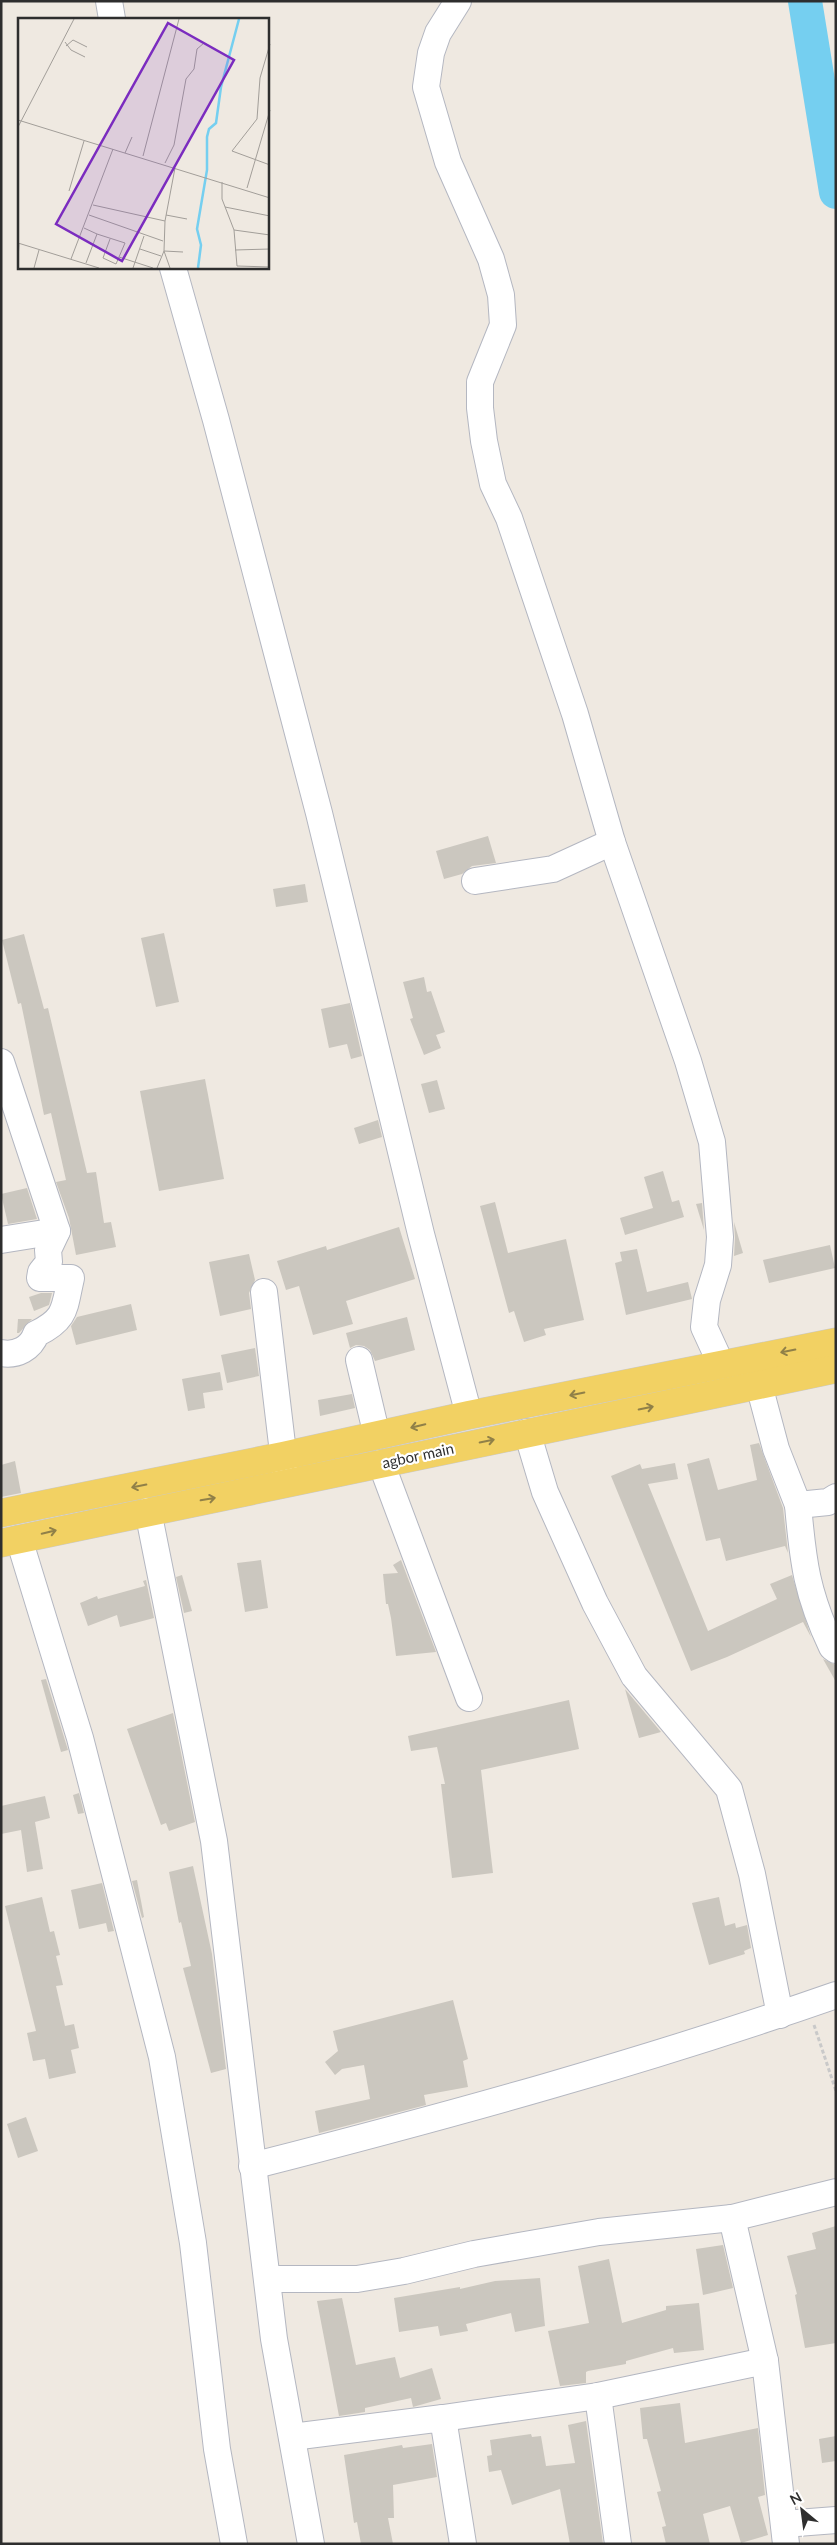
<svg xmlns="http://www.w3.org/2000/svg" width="837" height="2545" viewBox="0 0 837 2545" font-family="Lato,sans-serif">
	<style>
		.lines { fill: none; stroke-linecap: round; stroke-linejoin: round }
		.river { stroke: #75cff0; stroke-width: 34 }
		.building { fill: #cbc7bf }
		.minor-casing { stroke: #b4b7c1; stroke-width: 28 }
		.major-casing { stroke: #c9c9c9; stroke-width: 29 }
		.path { stroke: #c9c9c9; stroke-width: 3; stroke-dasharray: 4 2.5; stroke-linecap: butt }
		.minor { stroke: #fff; stroke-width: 26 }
		.major { stroke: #f2d163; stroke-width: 28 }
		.oneway { stroke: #908048 }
		.labels { text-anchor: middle; stroke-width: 4.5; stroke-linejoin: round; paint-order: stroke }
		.street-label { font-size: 15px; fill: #2e2e2e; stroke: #fff }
		.inset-river { fill: none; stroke: #75cff0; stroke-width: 2.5 }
		.inset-road { fill: none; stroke: #a29e99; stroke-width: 1 }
		.view { fill: #7b2cbf; fill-opacity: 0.15; stroke: #7b2cbf; stroke-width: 2.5 }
		.inset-edge { fill: none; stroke: #2e2e2e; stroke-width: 2.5 }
	</style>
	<rect width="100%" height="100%" fill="#efe9e1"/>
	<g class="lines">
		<path class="river" d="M805,1l31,191"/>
	</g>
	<g class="building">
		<path d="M488,836l8,27 -24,3 -10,8 -18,5 -8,-28z"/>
		<path d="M305,884l3,18 -32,5 -3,-18z"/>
		<path d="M164,933l15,69 -23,5 -15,-69z"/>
		<path d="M24,934l20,75 4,-1 39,165 9,-1 8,51 7,-1 5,25 -40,8 -7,-37 -13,-36 10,-2 -15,-67 -7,2 -23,-112 -3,1 -16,-64z"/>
		<path d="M424,977l3,15 4,-1 14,41 -9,3 5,13 -17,7 -14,-36 3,-1 -10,-36z"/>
		<path d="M350,1003l12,53 -11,3 -4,-15 -18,4 -8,-39z"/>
		<path d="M205,1079l19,100 -65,12 -19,-100z"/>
		<path d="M437,1080l8,29 -16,4 -8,-29z"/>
		<path d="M378,1120l4,17 -23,7 -5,-16z"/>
		<path d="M663,1171l9,31 7,-2 5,17 -59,18 -5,-17 33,-10 -9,-31z"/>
		<path d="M27,1188l10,31 -29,5 -7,-30z"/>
		<path d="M495,1202l13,51 58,-14 18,81 -40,9 2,6 -22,7 -10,-31 -5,2 -29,-107z"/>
		<path d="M702,1203l2,27 -8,-26z"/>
		<path d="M734,1222l9,31 -9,3 1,-18z"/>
		<path d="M399,1227l16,52 -69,22 7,23 -40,11 -14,-49 -13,4 -9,-29 49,-15 1,4z"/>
		<path d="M830,1245l5,23 -66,15 -6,-23z"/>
		<path d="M637,1249l10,43 41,-10 4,17 -66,16 -11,-52 7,-2 -2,-9z"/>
		<path d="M249,1254l6,26 -6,13 2,16 -31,7 -11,-54z"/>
		<path d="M41,1293h11l-3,12 -15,6 -5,-14z"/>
		<path d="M131,1304l6,26 -61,15 -5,-19 6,-9z"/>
		<path d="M407,1317l8,33 -40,11 -5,-11 -6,-4 -8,-1 -6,3 -4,-15z"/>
		<path d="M18,1319h14l-13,14h-2z"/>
		<path d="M255,1348l4,28 -32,7 -6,-28z"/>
		<path d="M220,1372l3,18 -20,3 2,15 -17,3 -6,-32z"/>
		<path d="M352,1394l3,14 -35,8 -2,-16z"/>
		<path d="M759,1443l24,65 5,45 -3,-7 -59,15 -6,-23 -14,3 -19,-77 22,-6 9,32 39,-10 -7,-35z"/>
		<path d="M15,1461l6,32 -20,4v-32z"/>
		<path d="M675,1463l3,16 -30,5 60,147 69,-32 -7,-15 22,-9 19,62 -8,-15 -76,35 -36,14 -80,-195 29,-12 2,5z"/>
		<path d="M261,1560l7,48 -23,4 -8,-49z"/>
		<path d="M401,1560l35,92 -40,4 -5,-38 -3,-14h-2l-3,-30 15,-1 -5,-8z"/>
		<path d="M182,1575l10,36 -8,2 -8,-36z"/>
		<path d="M146,1580l8,38 -34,9 -3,-12 -29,11 -8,-23 17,-7 1,3 47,-13 -2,-5z"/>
		<path d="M823,1659l13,6v17z"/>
		<path d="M46,1679l22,71 -7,2 -20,-72z"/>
		<path d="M625,1689l36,43 -22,6z"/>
		<path d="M569,1700l10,49 -98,21 12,103 -41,5 -11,-94h4l-8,-37 -26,4 -3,-15z"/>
		<path d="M173,1713l22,109 -26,9 -3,-8 -5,2 -34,-96z"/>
		<path d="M79,1793l5,20 -6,1 -5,-19z"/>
		<path d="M45,1796l5,22 -15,4 8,47 -16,3 -6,-42 -20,4v-28z"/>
		<path d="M193,1866l19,88 14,115 -15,4 -28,-105 8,-2 -10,-44 -2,1 -10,-51z"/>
		<path d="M137,1880l7,37 -2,1 -10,-37z"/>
		<path d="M102,1883l12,48 -6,1 -2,-9 -27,6 -8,-39z"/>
		<path d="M42,1897l8,35 4,-1 6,24 -4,1 7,29 -7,1 9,40 9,-2 5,24 -8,2 5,23 -27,6 -4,-20 -12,2 -6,-28 9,-2 -31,-125z"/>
		<path d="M719,1897l6,29 10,-3 1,5 11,-3 4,23 -7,3 1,3 -36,11 -17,-62z"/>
		<path d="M453,2000l15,59 -5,2 5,26 -44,8 2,10 -107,28 -4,-22 55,-12 -6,-34 -22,4 -7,6 -10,-13 13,-11 -5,-20z"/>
		<path d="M26,2117l12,34 -20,7 -11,-34z"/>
		<path d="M836,2226v117l-31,5 -10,-53 2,-1 -10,-38 29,-7 -4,-16z"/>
		<path d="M723,2245l10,43 -30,7 -7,-46z"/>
		<path d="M609,2259l13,64 44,-13v-4l33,-3 5,47 -30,3 -1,-5 -47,13v3l-38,7 -2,1v11l-26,3 -12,-55 41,-8 -11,-57z"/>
		<path d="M540,2278l5,48 -30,6 -4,-19 -45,11 2,7 -28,5 -2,-10 -39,6 -5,-34 66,-11v2l35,-8z"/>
		<path d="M342,2298l14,67 39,-8 5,21 32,-10 9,31 -28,8 -2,-9 -46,10v4l-26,4 -22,-115z"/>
		<path d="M680,2403l5,40 73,-15 7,67 -7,2 10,38 -27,8 -11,-37 -27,8 7,30h-44l-4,-17 4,-1 -9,-34 4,-1 -14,-52h-4l-3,-31z"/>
		<path d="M586,2421l17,123h-33l-10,-55 -48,16 -11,-35 -12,2 -2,-16 5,-1 -2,-15 41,-6 1,3 9,-1 5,30 29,-3 -7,-38z"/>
		<path d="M836,2436v25l-14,2 -3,-24z"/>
		<path d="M432,2444l5,33 -44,8 1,33h-6l5,26h-32l-4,-22 -3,1 -10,-68 58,-10 1,3z"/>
	</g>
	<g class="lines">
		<defs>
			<g id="minor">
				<path d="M109,1l3,18"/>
				<path d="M458,1l-20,32 -7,20 -5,34 22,75 43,97 10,36 2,30 -23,57v26l4,33 9,43 16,34 66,196 37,128 76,219 24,81 8,95 -2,28 -11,35 -3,27 17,37"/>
				<path d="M173,268l43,152 103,393 102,421 48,181"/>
				<path d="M475,881l78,-12 59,-27"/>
				<path d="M1,1062l56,169 -9,19 1,12 -8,10 -1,6h31c-7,30 -4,41 -35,56 -5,14 -19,22 -35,19"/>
				<path d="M1,1240l56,-9"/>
				<path d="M264,1292l22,186"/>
				<path d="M359,1360l18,76"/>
				<path d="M759,1385l17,64 22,56 30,-3 8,-5"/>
				<path d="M527,1432l18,60 50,111 39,73 95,113 23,85 28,141"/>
				<path d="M381,1463l88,235"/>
				<path d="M798,1505c5,58 9,89 34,142l4,3"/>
				<path d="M148,1511l66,330 60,498 37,205"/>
				<path d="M19,1539l61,199 82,319 31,186 24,206 17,95"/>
				<path d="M252,2166c196,-50 392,-104 584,-171"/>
				<path d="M732,2218l33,143"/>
				<path d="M268,2279h89l47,-8 70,-17 125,-22 133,-14 104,-26"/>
				<path d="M598,2396l20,148"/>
				<path d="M443,2418l155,-22 167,-35 21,183"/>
				<path d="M292,2437l151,-19 20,126"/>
				<path d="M784,2524l52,-4"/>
			</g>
			<g id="major">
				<path d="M1,1513l282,-57 186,-41 367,-73"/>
				<path d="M1,1543l835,-174"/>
			</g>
		</defs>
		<use href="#minor" class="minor-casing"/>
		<use href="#major" class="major-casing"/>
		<path class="path" d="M814,2025l22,66"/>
		<use href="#minor" class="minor"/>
		<use href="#major" class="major"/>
	</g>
	<defs><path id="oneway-shaft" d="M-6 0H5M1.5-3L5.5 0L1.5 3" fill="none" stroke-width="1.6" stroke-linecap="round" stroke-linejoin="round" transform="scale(1.25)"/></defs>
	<g class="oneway">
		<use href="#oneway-shaft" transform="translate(788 1351) rotate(169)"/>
		<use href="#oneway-shaft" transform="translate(577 1394) rotate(168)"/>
		<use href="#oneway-shaft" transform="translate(646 1408) rotate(-12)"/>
		<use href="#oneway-shaft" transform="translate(418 1426) rotate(167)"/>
		<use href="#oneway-shaft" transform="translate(487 1441) rotate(-12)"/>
		<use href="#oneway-shaft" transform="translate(139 1486) rotate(169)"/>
		<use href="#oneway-shaft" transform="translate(208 1499) rotate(-10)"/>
		<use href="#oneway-shaft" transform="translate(49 1532) rotate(-13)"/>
	</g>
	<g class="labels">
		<g class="street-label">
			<text transform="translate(418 1456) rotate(-12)" y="5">agbor main</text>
		</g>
	</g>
	<g transform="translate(18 18)">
		<rect width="251" height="251" fill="#efe9e1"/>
		<path class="inset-river" d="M180,250l3,-23 -4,-16 10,-59v-33l2,-8 7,-6 5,-36 18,-68"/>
		<path class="inset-road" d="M47,24l6,8 14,7M252,26l-10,34 -3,41 -25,32 38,14M48,28l7,-6 14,7M0,102l252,78M0,109l56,-108M107,135l7,-16M125,138l36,-137M147,145l9,-18 12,-66 8,-10 3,-20 7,-6M204,164v17l12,31 3,36 33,1M229,170l23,-78M51,173l15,-50M75,187l72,16M207,189l45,9M71,197l74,26M148,197l21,4M66,210l13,6 -11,29M216,212l36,5M79,216l28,9 -9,21 -13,-6 7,-19M0,225l81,25M122,231l21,7M217,232l35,-1M101,239l34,11M53,241l42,-110M0,242l1,-17M16,250l5,-18M115,250l11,-32M139,250l7,-17 1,-30 10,-53M152,250l-6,-17 19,1"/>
		<path class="view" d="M150,5l66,37 -112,201 -66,-37z"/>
		<rect width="251" height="251" class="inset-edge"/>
	</g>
	<rect width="837" height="2545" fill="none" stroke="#2e2e2e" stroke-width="5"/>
	<g transform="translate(802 2510) rotate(331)" stroke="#ffffff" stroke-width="4" paint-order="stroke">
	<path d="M0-4L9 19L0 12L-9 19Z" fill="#2e2e2e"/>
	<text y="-8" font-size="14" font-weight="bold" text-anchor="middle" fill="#2e2e2e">N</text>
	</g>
</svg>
